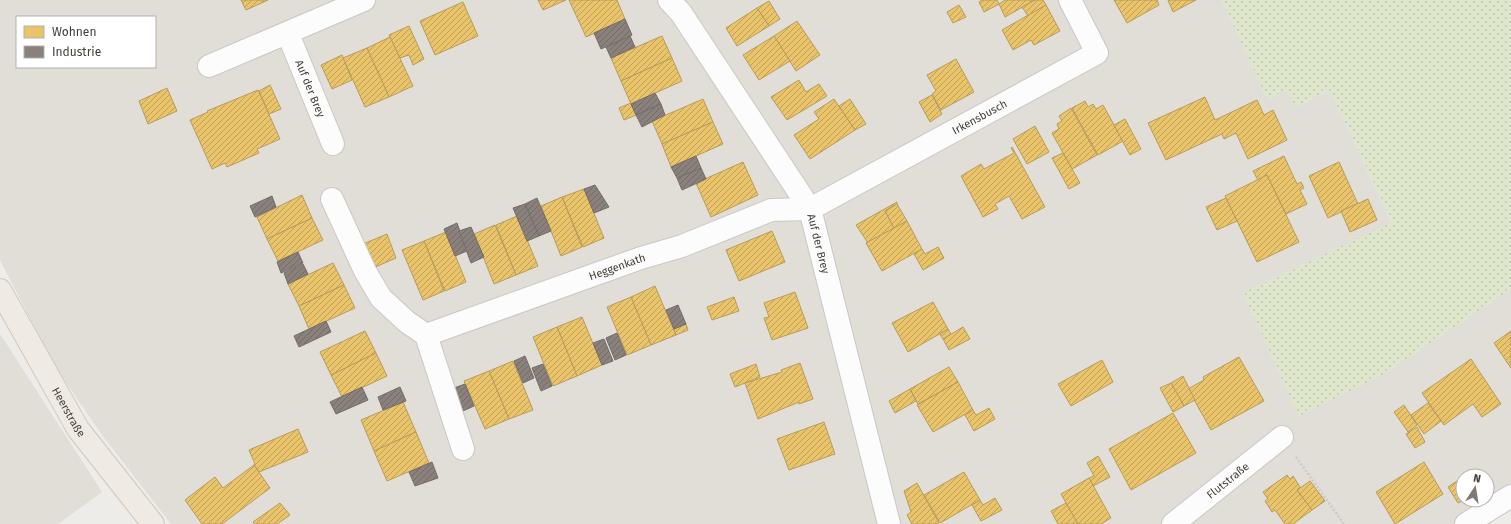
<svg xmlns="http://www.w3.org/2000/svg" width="1511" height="524" viewBox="0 0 1511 524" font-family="'Fira Sans',sans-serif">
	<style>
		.residential { fill: #e1ddd7; fill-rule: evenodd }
		.grass { fill: url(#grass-dots) }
		.homes { fill: url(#homes-hatch); stroke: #b79c5a }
		.industry { fill: url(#industry-hatch); stroke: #756d67 }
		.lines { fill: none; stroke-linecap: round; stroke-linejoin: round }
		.minor-casing { stroke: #cac8c5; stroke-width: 24 }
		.major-casing { stroke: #cec6b9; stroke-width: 24 }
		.path { stroke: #cccac7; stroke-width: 2.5; stroke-dasharray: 2 2; stroke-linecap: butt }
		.minor { stroke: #fcfcfc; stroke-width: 22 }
		.major { stroke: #efebe4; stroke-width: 22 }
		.labels { text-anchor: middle; stroke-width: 4; stroke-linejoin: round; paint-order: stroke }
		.street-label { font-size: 11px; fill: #433d36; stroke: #fff }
	</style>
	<defs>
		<pattern id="grass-dots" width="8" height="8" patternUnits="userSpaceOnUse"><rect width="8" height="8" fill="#dee6cb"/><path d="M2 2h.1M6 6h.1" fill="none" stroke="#c0c6af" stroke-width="1.8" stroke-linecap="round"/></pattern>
		<pattern id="homes-hatch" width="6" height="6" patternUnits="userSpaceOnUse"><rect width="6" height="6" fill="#e9c46a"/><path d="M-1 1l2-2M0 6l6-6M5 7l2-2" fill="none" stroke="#bea058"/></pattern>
		<pattern id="industry-hatch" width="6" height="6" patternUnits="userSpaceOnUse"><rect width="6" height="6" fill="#8a817c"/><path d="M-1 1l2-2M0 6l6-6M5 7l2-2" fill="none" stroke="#726b66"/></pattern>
	</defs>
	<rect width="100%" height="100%" fill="#eeece9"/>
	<g class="residential">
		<path d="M0,0h1222l45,99 20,-9 9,17 34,-17 62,133 -149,70 56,123 83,-41 129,-86v213l-37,22h-1303l-69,-89 -48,-70 -54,-105zM17,17h138v50h-138zM1463,476h24v24h-24z"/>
		<path d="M0,334l102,158 -44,32h-58z"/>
	</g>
	<path class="grass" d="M1222,0h289v289l-129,86 -83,41 -56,-123 149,-71 -62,-132 -35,17 -8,-17 -20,9z"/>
	<g class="homes">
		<path d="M241,0h27l-22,10z"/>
		<path d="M538,0h28l-23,10z"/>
		<path d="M569,0h48l8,19 -39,18z"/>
		<path d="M982,0h15l2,4 -15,8 -5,-10z"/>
		<path d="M1005,0h30l-30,17 -6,-13z"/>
		<path d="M1035,0h8l3,5 -18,11 -6,-9z"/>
		<path d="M1114,0h43l2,5 -32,18z"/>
		<path d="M1168,0h28l-23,12z"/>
		<path d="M769,1l11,18 -11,7 -12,-18z"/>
		<path d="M463,2l15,34 -43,19 -15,-34z"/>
		<path d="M959,5l7,12 -13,6 -6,-11z"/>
		<path d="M1046,5l14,26 -26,14 -3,-5 -18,10 -11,-20z"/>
		<path d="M757,8l12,18 -32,20 -11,-18z"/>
		<path d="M797,21l23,34 -24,16 -22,-35z"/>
		<path d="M409,26l15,33 -11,6 -4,-10 -9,3 -11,-23z"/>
		<path d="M662,36l10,22 -51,23 -10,-23z"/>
		<path d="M774,36l16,25 -31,19 -16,-25z"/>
		<path d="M390,37l23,49 -24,11 -22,-49z"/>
		<path d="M367,48l22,49 -24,10 -22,-49z"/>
		<path d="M342,55l10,25 -20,9 -11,-24z"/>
		<path d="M672,58l10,23 -51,23 -10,-23z"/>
		<path d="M956,59l18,33 -33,18 -9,-16 4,-3 -9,-16z"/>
		<path d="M799,80l7,12 13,-8 8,12 -40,24 -16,-23z"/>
		<path d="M270,85l11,24 -12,5 -10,-23z"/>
		<path d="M167,88l10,23 -29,13 -9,-23z"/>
		<path d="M258,90l22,49 -23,10 2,4 -32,14 -2,-4 -13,6 -22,-49 18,-8 -1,-1z"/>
		<path d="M932,95l10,19 -12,8 -11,-20z"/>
		<path d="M1205,97l10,23 42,-20 7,15 9,-5 14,30 -39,19 -12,-26 -12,6 -2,-5 -56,26 -18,-37z"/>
		<path d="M703,99l10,23 -51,22 -10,-23z"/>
		<path d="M834,99l21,31 -45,29 -16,-24 25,-16 -5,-7z"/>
		<path d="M850,99l16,25 -11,6 -16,-24z"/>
		<path d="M1085,101l3,6 5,-3 3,5 7,-4 20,36 -25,14 -26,-47z"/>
		<path d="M631,103l5,12 -12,5 -5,-12z"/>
		<path d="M1071,108l26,47 -25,14 -20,-36 7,-4 -2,-5 5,-3 -3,-5z"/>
		<path d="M1125,119l16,30 -11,6 -16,-30z"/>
		<path d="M713,122l10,22 -52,23 -9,-23z"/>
		<path d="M1035,126l14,26 -22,12 -14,-25z"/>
		<path d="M1012,147l33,60 -23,12 -13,-23 -14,8 3,5 -15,8 -22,-41 20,-12 3,5 30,-16 -3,-5z"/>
		<path d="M1063,153l17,30 -11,6 -17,-31z"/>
		<path d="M1284,156l13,28 4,-2 3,6 -4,2 7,14 -21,10 -19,-39 -9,5 -5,-9z"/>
		<path d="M743,162l15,33 -47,22 -15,-34z"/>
		<path d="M1339,162l19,42 -30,14 -19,-42z"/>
		<path d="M1267,175l32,67 -42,20 -32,-66z"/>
		<path d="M584,189l20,49 -21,9 -21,-50z"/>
		<path d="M302,195l10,23 -45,21 -10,-22z"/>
		<path d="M562,197l20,50 -21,9 -20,-50z"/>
		<path d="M1226,198l11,23 -20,9 -11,-23z"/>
		<path d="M1368,199l9,21 -27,12 -9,-21z"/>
		<path d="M897,202v2l-12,7 9,17 -26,15 -12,-18z"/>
		<path d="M897,204l10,17 -13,7 -9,-17z"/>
		<path d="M517,216l21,50 -22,9 -20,-50z"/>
		<path d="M312,218l11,22 -45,21 -11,-22z"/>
		<path d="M907,221l15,28 -40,22 -16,-28z"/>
		<path d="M495,225l21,50 -22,9 -20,-50z"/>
		<path d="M772,231l13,31 -46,19 -13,-31z"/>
		<path d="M446,232l20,50 -21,9 -21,-50z"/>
		<path d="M387,234l9,24 -23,10 -10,-24z"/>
		<path d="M424,241l20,50 -21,9 -21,-50z"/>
		<path d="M938,247l6,11 -21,12 -9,-16 8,-5 3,5z"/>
		<path d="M333,263l11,22 -45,21 -11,-22z"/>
		<path d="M344,285l11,23 -46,21 -10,-23z"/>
		<path d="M655,286l21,49 -25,10 -20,-48z"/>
		<path d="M795,292l13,36 -36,12 -8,-22 5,-1 -5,-14z"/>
		<path d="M631,297l20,48 -24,10 -20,-48z"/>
		<path d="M734,297l5,14 -27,9 -5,-13z"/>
		<path d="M933,302l15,27 -40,23 -16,-29z"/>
		<path d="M582,317l20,48 -25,11 -20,-49z"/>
		<path d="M686,324l2,6 -12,5 -2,-6z"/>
		<path d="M557,327l20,49 -24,10 -20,-49z"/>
		<path d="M963,327l7,12 -21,11 -6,-11z"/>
		<path d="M948,329l3,5 -8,5 -3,-5z"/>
		<path d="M365,331l11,22 -45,22 -11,-23z"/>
		<path d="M1511,331v37l-17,-25z"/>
		<path d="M376,353l11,23 -45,21 -11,-22z"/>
		<path d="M1239,357l25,44 -53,29 -23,-41 16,-9 -1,-3z"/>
		<path d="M1471,359l30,45 -19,13 -9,-13 -29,21 -22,-32z"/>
		<path d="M1102,360l11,22 -42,24 -13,-22z"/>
		<path d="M513,361l20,49 -24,9 -20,-48z"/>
		<path d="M800,363l13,36 -14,5v-2l-41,17 -13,-36 37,-11 -1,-2z"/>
		<path d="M756,364l4,13 -25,10 -5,-13z"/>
		<path d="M949,367l9,15 -40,22 -8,-15z"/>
		<path d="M489,371l20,48 -24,10 -21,-48z"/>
		<path d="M1183,376l12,24 -11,6 -13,-23z"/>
		<path d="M958,382l15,28 -40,22 -16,-27z"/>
		<path d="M1171,383l13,23 -11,6 -13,-24z"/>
		<path d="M910,389l6,12 -21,12 -6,-12z"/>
		<path d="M403,402l13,30 -42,19 -13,-31z"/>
		<path d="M1428,403l13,18 -17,13 -13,-19z"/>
		<path d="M1404,405l13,20 -9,7 -14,-20z"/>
		<path d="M989,408l6,11 -21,12 -9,-16 8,-5 3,5z"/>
		<path d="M1173,413l23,40 -65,37 -22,-41z"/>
		<path d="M824,422l11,32 -46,16 -12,-31z"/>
		<path d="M1417,427l8,15 -10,6 -9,-14z"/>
		<path d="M298,429l10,23 -49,20 -5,-7 1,-1 -6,-14z"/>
		<path d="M416,432l13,31 -42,18 -13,-30z"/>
		<path d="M1098,456l12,21 -17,9 -4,-8 5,-2 -7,-13z"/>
		<path d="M1424,462l19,32 -48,30 -19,-32z"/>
		<path d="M254,465l16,23 -48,36h-20l-17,-24 30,-23 8,11z"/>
		<path d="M964,472l16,28 -40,23 -16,-28z"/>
		<path d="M1287,475l3,4 3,-3 7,11 -3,3 15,20 -19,14h-8l-10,-14 -3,2 -7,-11 3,-2 -5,-7z"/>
		<path d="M1089,478l22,40 -10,6h-23l-17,-30z"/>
		<path d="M1310,481l15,20 -13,9 -15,-20z"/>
		<path d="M1457,481l6,9 1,10 -6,3 -10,-16z"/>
		<path d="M917,483l22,40 -2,1h-25l-5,-9 4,-3 -7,-21z"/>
		<path d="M995,498l7,12 -21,11 -9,-16 8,-5 3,5z"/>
		<path d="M280,503l10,12 -13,9h-22l-2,-2z"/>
		<path d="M1066,503l12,21h-20l-7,-13z"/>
	</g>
	<g class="industry">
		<path d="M625,19l7,16 -31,14 -7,-16z"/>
		<path d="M630,36l5,11 -24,11 -5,-11z"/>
		<path d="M655,93l6,11 -25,11 -5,-11z"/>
		<path d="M661,104l4,11 -23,12 -6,-12z"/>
		<path d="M696,156l5,12 -24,10 -6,-11z"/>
		<path d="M701,168l5,11 -24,11 -5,-12z"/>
		<path d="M595,185l14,22 -15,6 -10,-24z"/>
		<path d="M272,196l4,11 -21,10 -5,-11z"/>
		<path d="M537,198l14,33 -12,5 -14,-32z"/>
		<path d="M525,204l14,32 -12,5 -14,-33z"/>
		<path d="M457,223l10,28 -12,5 -11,-27z"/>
		<path d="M471,227l13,30 -13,6 -12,-32z"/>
		<path d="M298,252l5,11 -22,10 -4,-11z"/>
		<path d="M303,264l5,10 -20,10 -4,-11z"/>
		<path d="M678,305l8,19 -12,5 -8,-19z"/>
		<path d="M326,321l5,11 -32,15 -5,-11z"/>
		<path d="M617,333l9,22 -11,5 -9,-22z"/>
		<path d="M604,339l9,22 -11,4 -9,-22z"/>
		<path d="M525,356l9,22 -11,5 -9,-22z"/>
		<path d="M543,364l9,22 -11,5 -9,-23z"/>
		<path d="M465,384l9,22 -11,5 -9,-23z"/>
		<path d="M362,387l6,13 -32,14 -6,-12z"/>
		<path d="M400,387l6,14 -23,9 -5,-13z"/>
		<path d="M432,462l6,16 -23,8 -6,-14z"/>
	</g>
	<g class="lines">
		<defs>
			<g id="minor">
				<path id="s1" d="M669,0l12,13 129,196 79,315"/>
				<path id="s2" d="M288,34l45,110"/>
				<path d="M209,66l155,-66"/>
				<path d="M332,199l33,72 16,27 26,24 19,13 37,114"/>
				<path id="s3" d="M426,335l215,-77 41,-12 89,-36 39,-1 287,-156 -27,-53"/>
				<path id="s4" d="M1173,524l109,-87"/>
				<path d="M1466,524l45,-28"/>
			</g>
			<g id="major">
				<path id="s5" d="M0,290l78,139 75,95"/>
			</g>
		</defs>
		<use href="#minor" class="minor-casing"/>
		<use href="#major" class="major-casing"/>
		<path class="path" d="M1296,457l48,67"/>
		<use href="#minor" class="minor"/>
		<use href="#major" class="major"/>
	</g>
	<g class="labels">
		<g class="street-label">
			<text dy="4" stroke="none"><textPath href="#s2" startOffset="59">Auf der Brey</textPath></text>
			<text dy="4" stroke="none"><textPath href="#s3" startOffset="599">Irkensbusch</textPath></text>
			<text dy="4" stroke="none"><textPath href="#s1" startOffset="288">Auf der Brey</textPath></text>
			<text dy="4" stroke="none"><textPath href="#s3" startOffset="203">Heggenkath</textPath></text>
			<text dy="4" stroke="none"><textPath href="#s5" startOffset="140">Heerstraße</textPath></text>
			<text dy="4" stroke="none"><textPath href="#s4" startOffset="70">Flutstraße</textPath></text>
		</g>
	</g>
	<rect x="16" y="16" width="140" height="52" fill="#ffffff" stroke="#b4b1af"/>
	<rect x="24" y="26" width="20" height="12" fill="#e9c46a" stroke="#b4b1af"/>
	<text x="52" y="36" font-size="12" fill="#433d36">Wohnen</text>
	<rect x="24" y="46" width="20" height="12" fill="#8a817c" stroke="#b4b1af"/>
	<text x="52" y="56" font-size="12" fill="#433d36">Industrie</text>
	<g transform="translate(1475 488) rotate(12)"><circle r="19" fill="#ffffff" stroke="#b4b1af"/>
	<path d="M0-3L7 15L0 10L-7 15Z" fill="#7f7a75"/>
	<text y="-6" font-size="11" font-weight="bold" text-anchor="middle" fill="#433d36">N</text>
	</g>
</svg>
